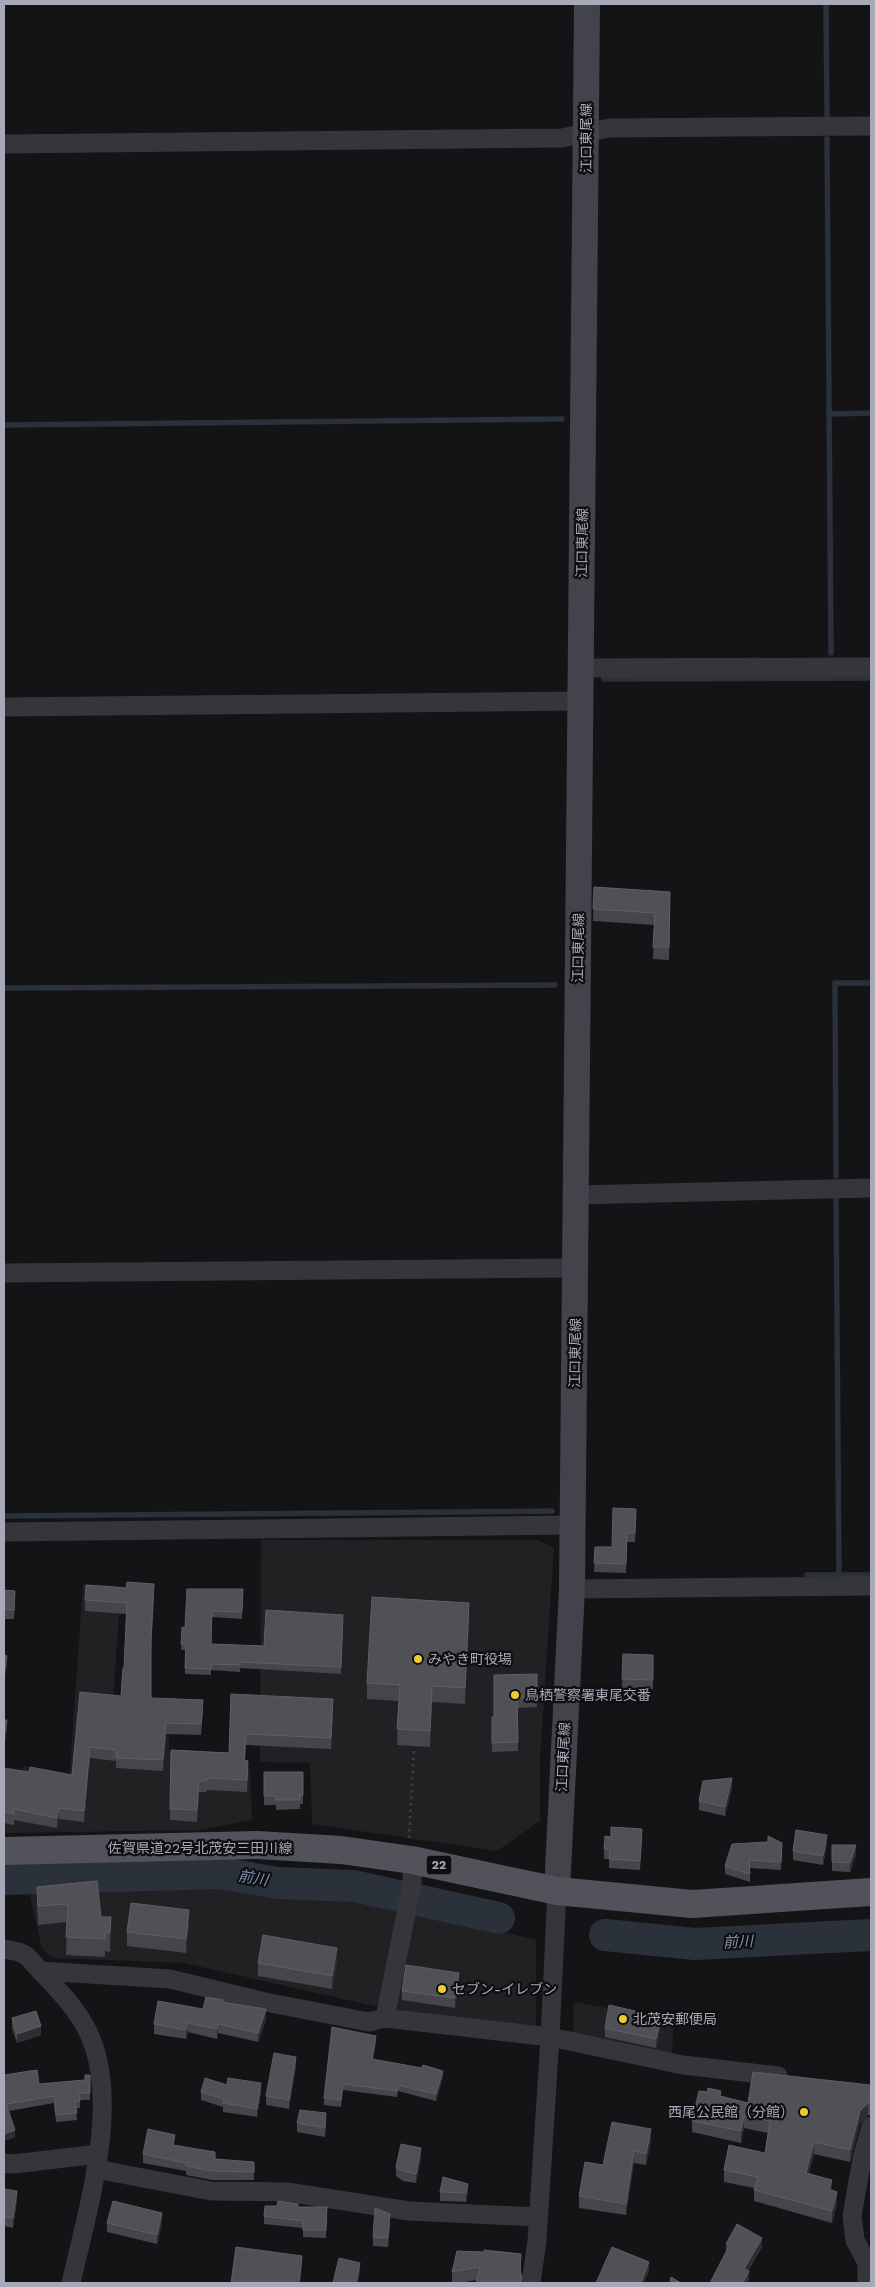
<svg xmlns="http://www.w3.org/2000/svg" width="875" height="2287" viewBox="0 0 875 2287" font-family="'Work Sans','Noto Sans JP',sans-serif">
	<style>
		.built { fill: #212023 }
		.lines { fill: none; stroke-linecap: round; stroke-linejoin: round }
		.stream { stroke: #2b313a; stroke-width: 5.5 }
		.river { stroke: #2b313a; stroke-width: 32 }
		.path { stroke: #3b3c42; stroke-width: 3; stroke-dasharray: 2.5 4; stroke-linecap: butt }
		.street { stroke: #35353b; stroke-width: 19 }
		.secondary { stroke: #43444b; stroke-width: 26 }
		.primary { stroke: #51525a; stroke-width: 28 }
		.wall { fill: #46454b }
		.shaded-wall { fill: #2e2d31 }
		.building { fill: #515057; stroke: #5e5e66 }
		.poi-dot { fill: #eecb34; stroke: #0f0f11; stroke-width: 2 }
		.labels { text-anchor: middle; stroke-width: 4.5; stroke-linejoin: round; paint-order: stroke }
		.shield { fill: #0f0f11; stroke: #797b84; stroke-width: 1 }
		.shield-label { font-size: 12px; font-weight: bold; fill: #a6a9b6 }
		.street-label { font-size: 14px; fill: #a6a9b6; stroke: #0f0f11 }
		.poi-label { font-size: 14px; fill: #a6a9b6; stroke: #0f0f11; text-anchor: start }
		.water-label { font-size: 15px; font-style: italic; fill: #7e91b1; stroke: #0f0f11 }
	</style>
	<rect width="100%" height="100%" fill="#141416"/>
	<g class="built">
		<path d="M261,1540h277l16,7 -14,212v62l-43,30 -185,-27 -2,-61 -50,-1z"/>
		<path d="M83,1584l38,2 -10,144 58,1v22l43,1v13l38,1 2,52 -53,10 -195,3v-59l8,3 13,-11 44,18z"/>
		<path d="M216,1881l32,6 103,9 185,44v89l-162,-23 -190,-43 -131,-5 -11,-9 -14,-63z"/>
		<path d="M574,2002l100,18 -2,36 -99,-18z"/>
	</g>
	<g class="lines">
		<g class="stream">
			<path d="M826,4l1,111"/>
			<path d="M827,139l4,514"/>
			<path d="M829,414l42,-1"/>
			<path d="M4,425l558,-6"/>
			<path d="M604,679l267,-1"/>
			<path d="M4,988l551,-3"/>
			<path d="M836,1176l-1,-193h36"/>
			<path d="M4,1516l548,-5"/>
			<path d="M807,1575h32l-3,-377"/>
			<path d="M839,1575h32"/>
		</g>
		<g class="river">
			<path d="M4,1879l216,-6 58,10 76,3 145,32"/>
			<path d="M605,1935l90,9 176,-9"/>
		</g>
		<path class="path" d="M409,1838l5,-90"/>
		<g class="street">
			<path d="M4,144l558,-6 47,-10 262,-2"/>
			<path d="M581,668l290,-1"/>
			<path d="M4,707l576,-6"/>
			<path d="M576,1195l295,-7"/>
			<path d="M4,1273l571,-5"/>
			<path d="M4,1532l569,-7"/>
			<path d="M572,1589l299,-3"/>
			<path d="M4,1949l15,3 8,4c20,23 43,43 58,70 39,69 2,185 -14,257"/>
			<path d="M40,1971l130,8 95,23 104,20 16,-4 165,19 133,28 95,11"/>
			<path d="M385,2018l27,-134v-24"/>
			<path d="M4,2163l10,1 84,-10"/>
			<path d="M96,2169l115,22 76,1 122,19 129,6"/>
			<path d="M531,2283l6,-42 13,-204 7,-146"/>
			<path d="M867,2283v-20l-12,-23 -3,-24 10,-57 9,-33"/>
		</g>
		<path class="secondary" d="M557,1891l15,-302 15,-1585"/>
		<path class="primary" d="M4,1851l253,-6 84,5 71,10 145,31 135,13 179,-12"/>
	</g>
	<g class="wall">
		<path d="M594,887l76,5 -1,68 -16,-1 1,-34 -61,-4z"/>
		<path d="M636,1509l-1,33h-8l-1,31 -32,-1 1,-25h17z"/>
		<path d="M243,1589l-1,30 -30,-2 -1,27 53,2 79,-25 -2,53 -101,-6v4l-29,-2v5l-26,-1v-24h-4v-6l4,-16z"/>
		<path d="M4,1590l11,10 -1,19h-10z"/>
		<path d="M154,1595l-3,55v48l52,13 -2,24 -35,-1 -3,37 -47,-3v-7l-26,-3 -6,64 -25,-3 -2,9 -43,-8v5l-10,-2v-55l25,4 43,3 49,-79 3,-28 2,-54 -41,-3v-11z"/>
		<path d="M469,1618l-4,86 -33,-2 -2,45 -33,-2 2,-44 -32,-2v-16z"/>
		<path d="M623,1654l30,1v34l-31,-1z"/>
		<path d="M537,1674v33l-19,1v43l-26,1v-35h2z"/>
		<path d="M231,1694l102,16 -2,39 -85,-4 -1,15 3,12 -1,20 -40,-2 -1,2h-7l-2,30 -27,-2 1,-70 58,3z"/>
		<path d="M264,1772h39v32h-3v5l-24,1v-5h-12z"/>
		<path d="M732,1788l-7,28 -26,-6v-9z"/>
		<path d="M611,1837l31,1 -2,32 -31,-2v-9h-5v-10z"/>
		<path d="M827,1844l-4,21 -30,-5v-9z"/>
		<path d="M832,1845l24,10 -6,17 -18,-1z"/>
		<path d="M782,1851l-1,19 -31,-2v14l-25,-8v-8z"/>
		<path d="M37,1887l64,30h10l-1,35 -5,-1v6l-39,-2 1,-33 -29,3 -1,-20z"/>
		<path d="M189,1924l-3,29 -59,-7v-14z"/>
		<path d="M337,1961l-5,28 -74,-13v-13z"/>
		<path d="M459,1982l-4,26 -53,-8v-9z"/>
		<path d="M223,2002l43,17 -8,23 -40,-9 -1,6 -29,-7 -2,7 -32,-5v-10z"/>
		<path d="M12,2018l29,17 -24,8 -5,-15z"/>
		<path d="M661,2026l-5,22 -51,-11v-9z"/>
		<path d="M376,2042l-3,17 70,18 -7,24 -38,-10 -1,6 -54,-7 -2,17 -17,-2v-7z"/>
		<path d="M296,2066l-7,43 -23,-4v-9z"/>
		<path d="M4,2075l35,9 46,-4 5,-5v25h-10v8h-4l1,12 -21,2 -2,-19 -45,8 6,26 -11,4z"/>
		<path d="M227,2085l34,7 -4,25 -34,-5v-5l-22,-7v-8z"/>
		<path d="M870,2090h1v25h-3l-8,8 -10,39 -36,-8 -5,19 23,17 5,13 -5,20 -78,-22v-13l-30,-6v-12l41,-17 3,-20 -24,-5 -3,15 -49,-11v-11l29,-25 27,7z"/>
		<path d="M297,2123h29l-1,14 -28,-5z"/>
		<path d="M651,2141l-5,24 -12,-2 -8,52 -47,-7v-12l24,-31z"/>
		<path d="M175,2143l-1,2 41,14 39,11v10h-42l-26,-5v-4l-43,-8v-9z"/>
		<path d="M421,2158l-5,25 -13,-2 -7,-5v-9z"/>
		<path d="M4,2189l13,11 -4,28 -9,-2z"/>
		<path d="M440,2192l28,1 -2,9 -26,-1z"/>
		<path d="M298,2207h29l-1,31 -23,-1v-9l-39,-4v-8z"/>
		<path d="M107,2223h55l-5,21 -50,-12z"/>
		<path d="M390,2223l-2,24 -15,-1v-9z"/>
		<path d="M726,2244l36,3 -14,24 1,9 -23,-28z"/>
		<path d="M457,2251l64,15v6l1,11h-46l1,-3 -19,3h-6v-11z"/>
	</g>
	<g class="shaded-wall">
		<path d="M154,1584v11l-3,56v-11z"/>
		<path d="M469,1603v15l-4,86v-16z"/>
		<path d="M7,1656v9l-3,19v-9z"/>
		<path d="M432,1686v16l-2,45v-16z"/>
		<path d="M333,1699v11l-2,39v-11z"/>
		<path d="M7,1720v11l-3,17v-11z"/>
		<path d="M166,1723v11l-3,37v-11z"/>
		<path d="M90,1747v11l-6,64v-11z"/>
		<path d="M732,1778v10l-7,28v-9z"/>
		<path d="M199,1781v11l-2,30v-12z"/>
		<path d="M59,1808v11l-2,9v-10z"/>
		<path d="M827,1835v9l-4,21v-9z"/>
		<path d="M856,1845v10l-6,17v-9z"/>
		<path d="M189,1910v14l-3,29v-14z"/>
		<path d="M111,1917v19l-1,16v-19z"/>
		<path d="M337,1948v13l-5,28v-13z"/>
		<path d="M459,1973v9l-4,26v-10z"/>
		<path d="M266,2009v10l-8,23v-9z"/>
		<path d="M661,2017v9l-5,22v-9z"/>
		<path d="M188,2023v9l-2,7v-9z"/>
		<path d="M218,2024v9l-1,6v-10z"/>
		<path d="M41,2026v9l-24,8v-9z"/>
		<path d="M376,2036v6l-4,24v-7z"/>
		<path d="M296,2057v9l-7,43v-9z"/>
		<path d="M443,2071v6l-7,24v-7z"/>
		<path d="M261,2083v9l-4,25v-8z"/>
		<path d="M868,2103v12l-8,8 -10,39v-12l10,-39z"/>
		<path d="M744,2116v12l-3,15v-12z"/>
		<path d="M651,2129v12l-5,24v-11z"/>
		<path d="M15,2130v7l-11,4v-7z"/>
		<path d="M814,2142v12l-8,31v-12z"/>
		<path d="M421,2148v10l-5,25v-9z"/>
		<path d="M634,2151v12l-8,52v-11z"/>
		<path d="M832,2180v12l-3,-3z"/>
		<path d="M468,2184v9l-2,9v-9z"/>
		<path d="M17,2191v9l-4,28v-10z"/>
		<path d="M837,2192v11l-5,20v-12z"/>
		<path d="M162,2213v10l-5,21v-9z"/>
		<path d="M390,2214v9l-2,24v-9z"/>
		<path d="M762,2238v9l-18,30v-8z"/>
		<path d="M302,2256v9l-2,18h-1z"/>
		<path d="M649,2262v10l-5,11h-3z"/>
		<path d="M360,2263v10l-2,10h-2z"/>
		<path d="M749,2271v9l-2,3h-4z"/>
	</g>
	<g class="building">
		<path d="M594,887l76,5 -1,55h-16l2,-34 -62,-4z"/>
		<path d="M613,1508l23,1 -1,24h-8l-1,31 -32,-1 1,-16h17z"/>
		<path d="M127,1582l27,2 -3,56v58l52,2 -2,24 -35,-1 -3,37 -47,-2v-8l-26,-3 -6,64 -25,-3 -2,10 -43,-9v5l-10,-2v-44l25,4 1,-5 42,8 8,-83 41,4 2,-28h1l3,-65 -42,-3 1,-15 40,3z"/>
		<path d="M187,1589h56l-1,23 -30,-1 -1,33 53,2 2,-36 77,5 -2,52 -101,-5v3l-29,-1v5l-26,-1 1,-24h-5l1,-17 3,1z"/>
		<path d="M4,1590l11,1 -1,19 -10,-1z"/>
		<path d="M372,1597l97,6 -4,85 -33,-2 -2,45 -33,-2 3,-44 -33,-2z"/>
		<path d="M623,1654l30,1v25l-31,-1z"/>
		<path d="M4,1655l3,1 -3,19z"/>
		<path d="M537,1674v24h-20l1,44 -26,1v-26h2v-42z"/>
		<path d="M231,1694l102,5 -2,39 -85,-4 -2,26 4,1 -1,19 -40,-2 -1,3h-7l-2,29 -27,-1 1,-59 58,3z"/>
		<path d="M4,1720h3l-3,17z"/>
		<path d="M264,1772h39v23h-3v5h-24v-4h-12z"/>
		<path d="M732,1778l-7,29 -26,-6 4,-20z"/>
		<path d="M611,1827l31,2 -2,32 -31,-2 1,-9 -6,-1 1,-13 6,1z"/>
		<path d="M796,1830l31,5 -4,21 -30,-5z"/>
		<path d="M768,1836l14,7 -1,19 -32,-2 1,14 -25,-8 7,-22 36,-2z"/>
		<path d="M832,1845h24l-6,18 -18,-1z"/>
		<path d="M97,1881l4,36h10l-1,16h-5v6l-39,-2 2,-33 -30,2 -1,-19z"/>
		<path d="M131,1903l58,7 -3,29 -59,-7z"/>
		<path d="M263,1935l74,13 -5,28 -74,-13z"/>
		<path d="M406,1965l53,8 -4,25 -53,-7z"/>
		<path d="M206,1997l17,3 -1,2 44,7 -8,24 -40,-9 -1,5 -29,-6 -2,7 -32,-6 4,-23 45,8z"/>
		<path d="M609,2005l52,12 -5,22 -51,-11z"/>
		<path d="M36,2011l5,15 -24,8 -5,-16z"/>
		<path d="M332,2027l44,9 -4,23 50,9 1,-3 20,6 -7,23 -38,-9 -1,6 -54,-7 -2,16 -17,-2z"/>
		<path d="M274,2053l22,4 -7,43 -23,-4z"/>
		<path d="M37,2070l2,14 46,-4v-5h5v18h-11l1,8h-5l2,12 -21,2 -2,-19 -48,8 9,26 -11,4v-59z"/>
		<path d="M753,2072l117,13 -1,5h2v13h-3l-8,8 -10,39 -36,-8 -8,31 26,7 -3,9 8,3 -5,19 -78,-21 4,-13 -34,-7 5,-25 36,8 5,-32 -26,-5 -3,15 -49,-10 7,-30 8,1 1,-4 13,3 -1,5 28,7z"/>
		<path d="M205,2078l22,7 1,-7 33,5 -4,26 -34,-6 1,-4 -23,-7z"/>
		<path d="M300,2110l26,3 -1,15 -28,-5z"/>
		<path d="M612,2122l39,7 -5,25 -12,-3 -8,53 -47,-8 6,-34 18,3z"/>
		<path d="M148,2129l27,6 -2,10 42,7v7l39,3v10l-42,-1 -26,-5v-3l-43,-9z"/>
		<path d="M401,2144l20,4 -5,26 -13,-3 -7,-4z"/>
		<path d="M443,2177l25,7 -2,9 -26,-1z"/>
		<path d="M4,2189l13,2 -4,27 -9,-1z"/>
		<path d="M113,2201l49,12 -5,22 -50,-12z"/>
		<path d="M278,2201l20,3v3h29l-1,23h-23v-9l-39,-5 1,-10h12z"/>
		<path d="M375,2208l15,6 -2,24 -15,-1z"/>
		<path d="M737,2224l25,14 -18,31 5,2 -6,12h-33l19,-37 -3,-2z"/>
		<path d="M236,2247l66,9 -3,27h-68z"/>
		<path d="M612,2247l37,15 -8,21 -3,-1 -1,1h-41z"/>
		<path d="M484,2250l37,4 -1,16 2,7 -2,6h-44l4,-16 -28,5 5,-21 27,1z"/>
		<path d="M339,2258l21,5 -4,20h-23z"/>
		<path d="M671,2277l10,6h-11z"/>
	</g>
	<g class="poi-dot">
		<circle cx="418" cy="1659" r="5"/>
		<circle cx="515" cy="1695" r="5"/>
		<circle cx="442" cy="1989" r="5"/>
		<circle cx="623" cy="2019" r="5"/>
		<circle cx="804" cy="2112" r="5"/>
	</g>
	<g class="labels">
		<rect class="shield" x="426.5" y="1855.5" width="25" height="19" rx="4"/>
		<g class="shield-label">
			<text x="439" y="1869">22</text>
		</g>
		<g class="street-label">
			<text transform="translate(586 138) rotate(-90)" y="5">江口東尾線</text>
			<text transform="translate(582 543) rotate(-89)" y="5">江口東尾線</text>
			<text transform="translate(578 948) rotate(-89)" y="5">江口東尾線</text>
			<text transform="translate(575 1353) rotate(-89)" y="5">江口東尾線</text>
			<text transform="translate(563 1757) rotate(-87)" y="5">江口東尾線</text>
			<text x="200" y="1853">佐賀県道22号北茂安三田川線</text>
		</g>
		<g class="poi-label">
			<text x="428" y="1664">みやき町役場</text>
			<text x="525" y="1700">鳥栖警察署東尾交番</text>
			<text x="452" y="1994">セブン-イレブン</text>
			<text x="633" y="2024">北茂安郵便局</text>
			<text x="794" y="2117" text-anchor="end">西尾公民館（分館）</text>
		</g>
		<g class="water-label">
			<text transform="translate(253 1878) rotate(9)" y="5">前川</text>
			<text transform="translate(738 1942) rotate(-3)" y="5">前川</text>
		</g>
	</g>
	<rect width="875" height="2287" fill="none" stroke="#a6a9b6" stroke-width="10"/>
</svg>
